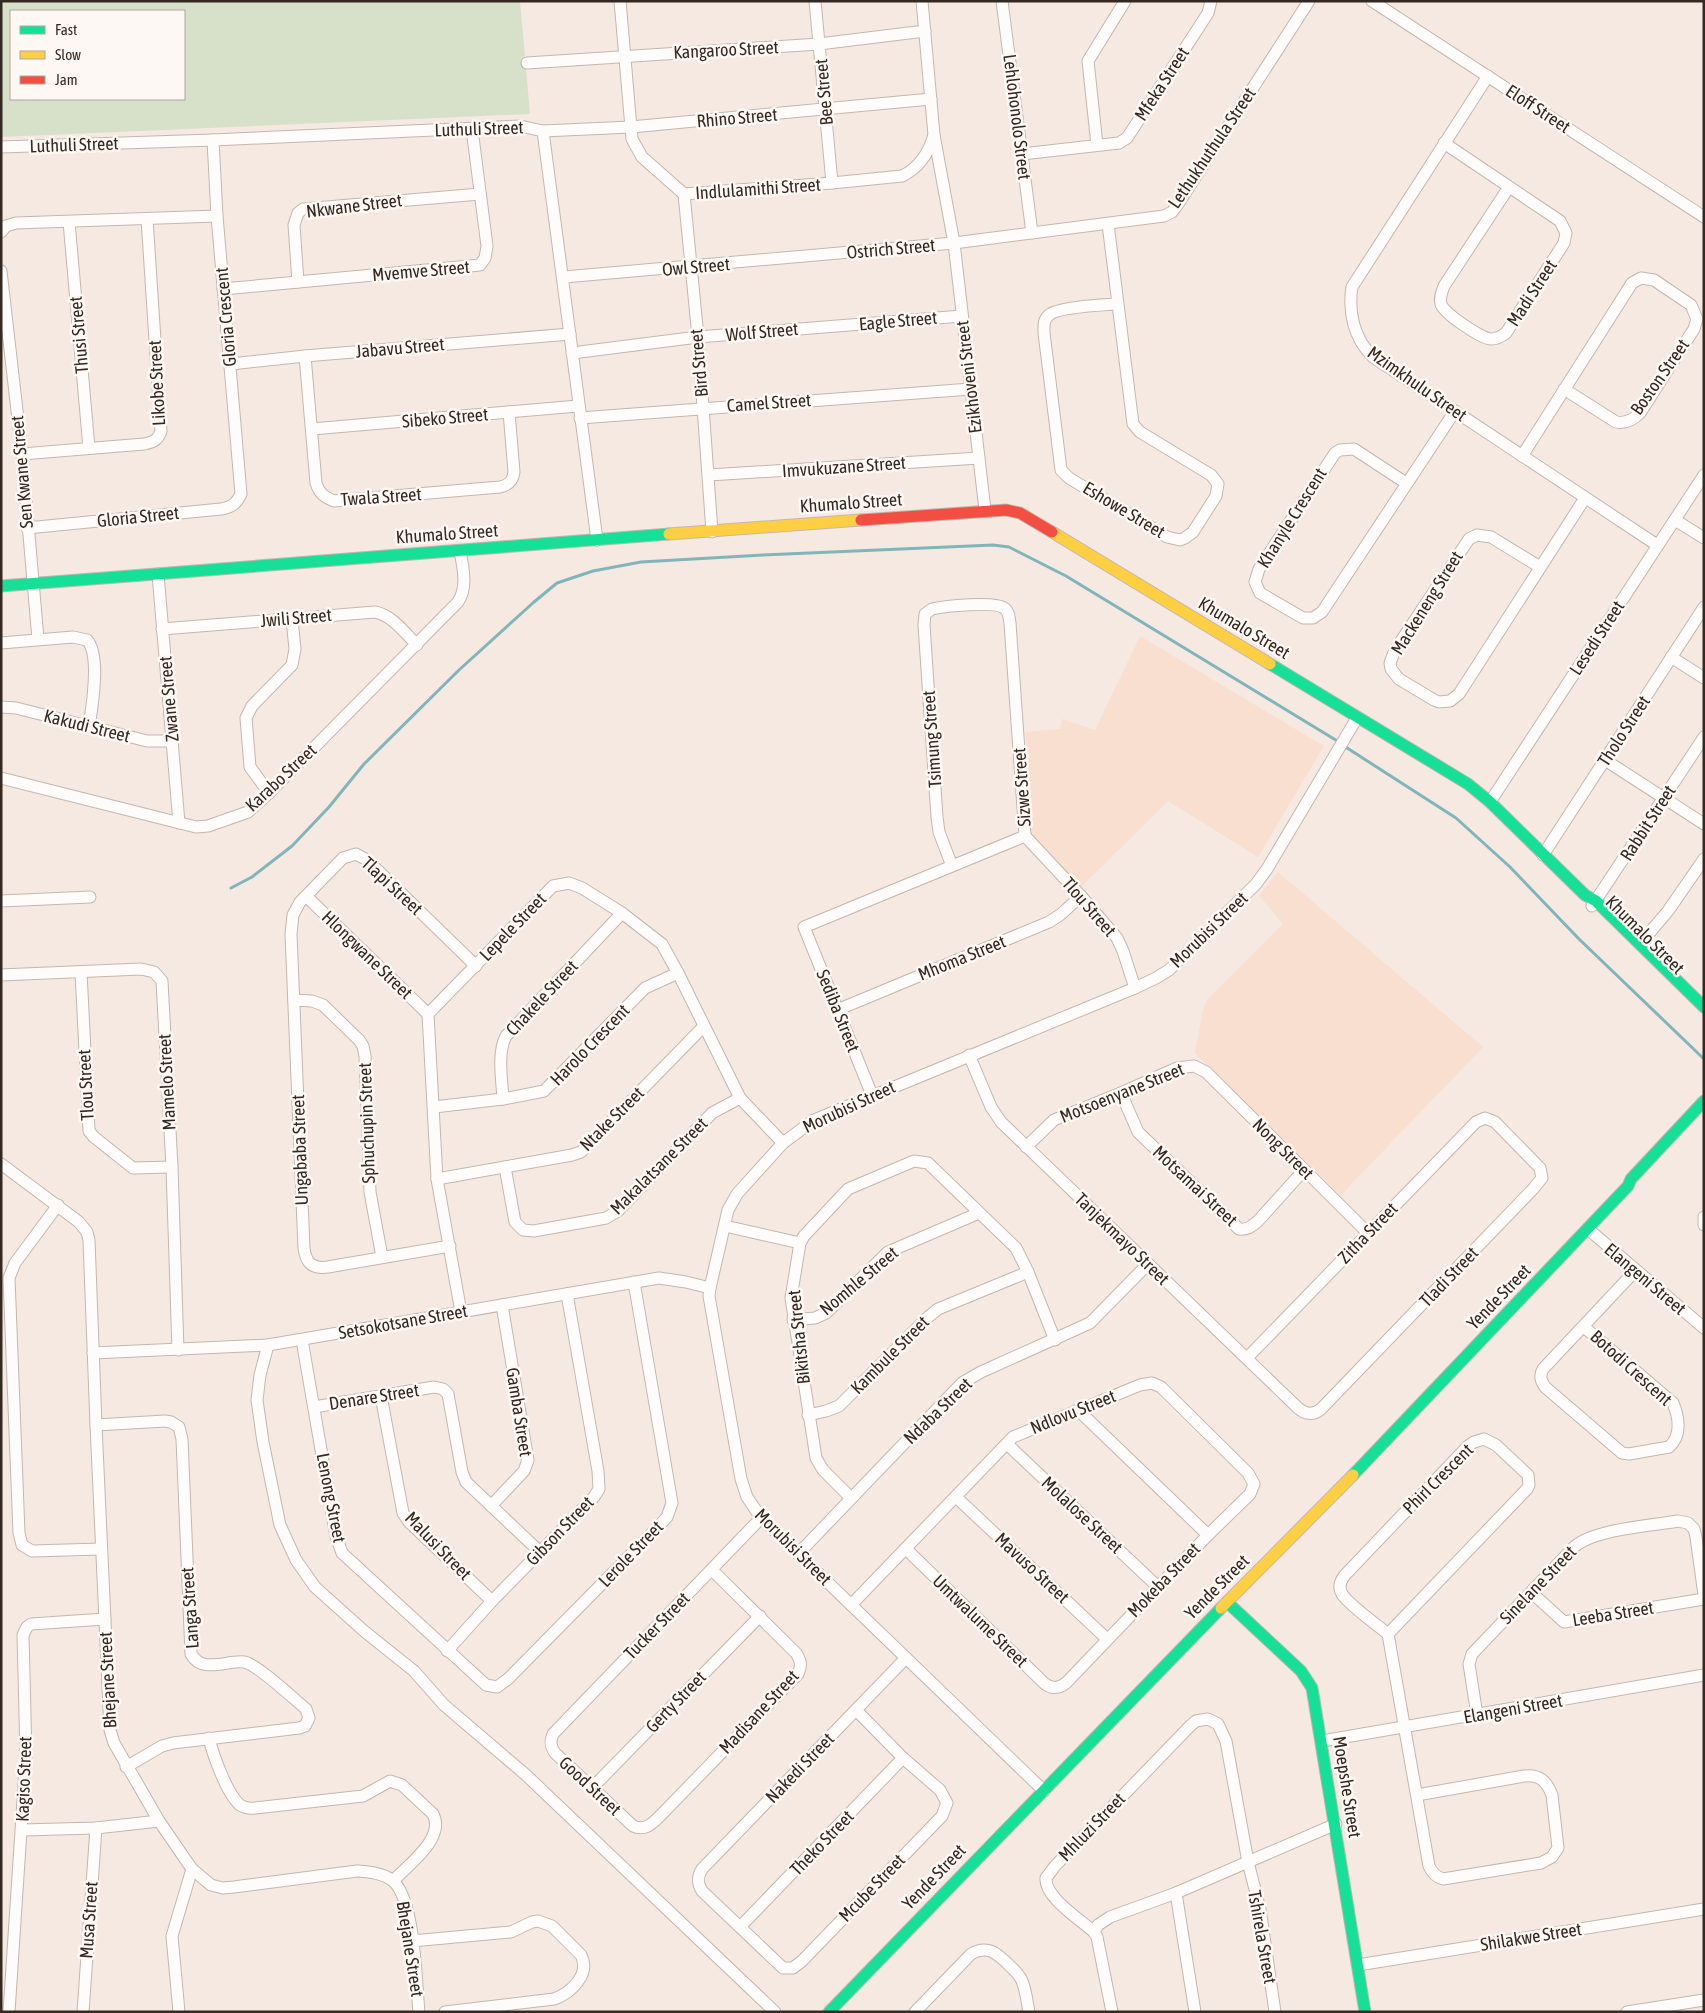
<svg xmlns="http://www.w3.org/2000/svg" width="1705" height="2013" viewBox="0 0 1705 2013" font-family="'Asap Condensed',sans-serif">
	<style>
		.built { fill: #f9dfcf }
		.green { fill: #d7e0c9; fill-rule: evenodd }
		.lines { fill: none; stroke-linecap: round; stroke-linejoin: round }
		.stream { stroke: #81b5b9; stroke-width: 3 }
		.street-casing { stroke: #c2b7b0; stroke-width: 13 }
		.fast-casing { stroke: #c2b7b0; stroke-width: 13 }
		.slow-casing { stroke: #c2b7b0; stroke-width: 13 }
		.jam-casing { stroke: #c2b7b0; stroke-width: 13 }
		.street { stroke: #fefcfa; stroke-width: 11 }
		.fast { stroke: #16e098; stroke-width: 11 }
		.slow { stroke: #ffcf43; stroke-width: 11 }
		.jam { stroke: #f24e42; stroke-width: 11 }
		.labels { text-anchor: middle; stroke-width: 5; stroke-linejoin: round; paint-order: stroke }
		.street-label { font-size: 18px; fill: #342922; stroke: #fef8f4 }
	</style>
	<rect width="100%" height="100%" fill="#f6e9e1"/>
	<g class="built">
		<path d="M1140,636l184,110 -66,111 -90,-56 -87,86 -51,-52 -4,-103 34,-3 2,-10 33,11z"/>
		<path d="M1278,872l205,175 -142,148 -144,-139 -2,-4 9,-46 4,-7 75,-75 -24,-28z"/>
	</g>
	<path class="green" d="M1,1h519l10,113 -529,23zM11,11h173v88h-173z"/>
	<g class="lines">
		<g class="stream">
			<path d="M1344,746l112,72 54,49 69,72 125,120"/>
			<path d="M231,888l21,-11 40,-31 37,-39 35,-43 95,-94 75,-68 23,-19 36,-12 48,-9 122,-7 230,-10 16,2 57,29 273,166"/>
		</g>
		<defs>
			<g id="street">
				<path d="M620,1l12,138 10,18 42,37 148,-11 70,-7c17,-8 27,-24 32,-41"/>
				<path d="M815,1l17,182"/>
				<path d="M922,1l12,134 20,108 31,267"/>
				<path d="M1002,1l30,232"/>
				<path d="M1372,1l332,216"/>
				<path d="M527,63l292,-19 106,-13"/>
				<path d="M1488,76l-136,211c-4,25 2,52 21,70l284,188"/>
				<path d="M543,131c19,136 35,273 54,409"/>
				<path d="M1444,143l116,78 6,12 -2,10 -58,90c-4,3 -10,6 -15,6 -9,0 -48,-26 -50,-35 -2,-6 1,-12 3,-18l65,-99"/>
				<path d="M1097,145l-9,-84 37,-60"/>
				<path d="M1,147l212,-7 307,-14 23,5 88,-4 300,-28"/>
				<path d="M1022,154l97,-11 8,-5 81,-125 3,-12"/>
				<path d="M684,194l14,143 14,195"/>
				<path d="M69,222l20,226"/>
				<path d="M1108,224l25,200 7,8 71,43 7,9 -2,12 -23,36 -8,6 -5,2 -13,-3 -98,-59 -8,-8 -17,-137c0,-7 -1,-13 5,-18 9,-8 54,-10 68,-11"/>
				<path d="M1,232l5,-6 10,-3 201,-7"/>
				<path d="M1,271l21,183 16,185"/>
				<path d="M564,277l390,-34 210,-27 8,-4 6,-8 131,-203"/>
				<path d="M298,282l-4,-57 4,-12 5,-4 177,-15"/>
				<path d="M223,289l257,-24 5,-7 2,-12 -15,-117"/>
				<path d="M572,353l126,-16 264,-21"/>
				<path d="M305,356l11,127c3,10 8,14 18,18l166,-14c9,-2 13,-6 14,-15l-5,-60"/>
				<path d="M231,364l74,-8 265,-22"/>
				<path d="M580,418l391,-29"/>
				<path d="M312,429l266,-23"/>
				<path d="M22,454l122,-10c10,-2 14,-4 17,-13l-14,-212"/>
				<path d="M1522,456l110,-173 9,-5 13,2 37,25 6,14 -3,10 -54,84c-7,7 -14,11 -24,9l-52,-33"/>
				<path d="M709,475l270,-17"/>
				<path d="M1406,483l-52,-34 -14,1 -5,3 -76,116 -4,13 5,11 43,25h10l9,-6 133,-201"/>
				<path d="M1675,520l29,18"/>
				<path d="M27,528l194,-19c11,-2 15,-5 20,-15l-24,-278 -4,-76"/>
				<path d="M1540,567l-49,-30 -14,-2 -8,4 -74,111 -5,13 1,6 8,10 35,21 5,2 11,-1 9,-7 126,-196"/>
				<path d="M158,574l21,249"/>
				<path d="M162,629l213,-17c17,3 30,21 42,33"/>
				<path d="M1,643l72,-6 14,3c14,15 5,67 2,87"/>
				<path d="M1671,657l33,21"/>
				<path d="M1,707l15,1 131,33h25"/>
				<path d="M1605,760l99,64"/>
				<path d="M1,778l195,49 12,-1 40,-14 21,-19 189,-191c10,-15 5,-34 2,-51"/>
				<path d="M269,793l-19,-26 -4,-49 6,-12 40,-41 3,-16 -3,-30"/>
				<path d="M1490,802l214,-327"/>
				<path d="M1025,836l56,60 36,42 6,13 12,37"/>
				<path d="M1543,855l161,-248"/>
				<path d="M952,866l-13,-34 -2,-15 -13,-192 1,-11 7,-5c13,-3 63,-8 72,-1 5,3 5,9 6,15l15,213"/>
				<path d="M306,896l122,118"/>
				<path d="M1,901l89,-4"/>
				<path d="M1592,906l112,-169"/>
				<path d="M1640,944l28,-33 36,-52"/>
				<path d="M81,972l8,159 5,6 39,31 39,-1"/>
				<path d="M1,975l140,-6 13,3 8,9 10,186 6,183"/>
				<path d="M294,1000l18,1 11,4 36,35 4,6 2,10 5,136 12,65"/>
				<path d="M837,1010l212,-88 11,-7 21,-19"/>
				<path d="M969,1055l22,52 10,15 297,286c7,6 15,8 23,1l212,-220 9,-11 -2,-10 -45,-46 -10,-4 -9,4 -229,236"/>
				<path d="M1121,1093l17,39 101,97c9,1 13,-3 19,-8l46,-51"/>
				<path d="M872,1095l-68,-168 221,-91"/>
				<path d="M503,1099c-1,-19 -6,-46 3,-63l116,-123"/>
				<path d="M434,1107l69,-8 41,-8 101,-103 33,-15"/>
				<path d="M1026,1147l28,-27 67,-27 56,-25 17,-2 12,6 162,161"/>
				<path d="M1,1164l78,58 8,10 2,8 7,185 14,305 4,13 45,78 33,48 19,16 12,3 11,-1 123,-16c12,1 27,2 36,10 22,19 23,101 26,131"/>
				<path d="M505,1167l10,55 8,8 11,1 72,-13 12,-7 94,-98 28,-15"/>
				<path d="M437,1179l135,-24 9,-3 123,-126"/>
				<path d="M58,1205l-43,58 -6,15 10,255 3,12 10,6 69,-2"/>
				<path d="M1704,1217v8"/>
				<path d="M725,1226l75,17"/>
				<path d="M1588,1229l116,99"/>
				<path d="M450,1246l-122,21c-15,2 -22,-3 -24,-19l-13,-314 2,-19 7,-13 43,-44 13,-4 11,6 109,106"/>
				<path d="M461,1312l-24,-133 -9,-165 125,-128 16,-3 13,5 40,25 40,31 16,29 62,125 43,45"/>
				<path d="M793,1320l22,-2 11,-5 62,-61 91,-39"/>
				<path d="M1584,1327l89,76c6,14 9,33 -4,44l-40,7 -7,-1 -77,-66c-4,-6 -6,-11 -2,-18l92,-98"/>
				<path d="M302,1340l34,196 6,17 144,132 11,2 11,-8 150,-152 9,-10 5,-14 -38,-221"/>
				<path d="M268,1345l-8,30 -3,25 6,42 17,83 16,35 19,27 49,44 50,40 30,34 82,70 249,237"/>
				<path d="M93,1353l175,-8 391,-67 27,4 24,6"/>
				<path d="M381,1396l22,117 6,9 83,79"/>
				<path d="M314,1407l120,-20 9,2 5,5 14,78 4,10 74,70"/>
				<path d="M1078,1410l130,125"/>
				<path d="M808,1415l18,-4 13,-5 88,-88 11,-9 90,-37"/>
				<path d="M96,1425l69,-4 6,1 8,5 3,12 9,215c11,20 36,6 53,8 13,2 50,37 62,47l3,9 -4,8 -6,2 -126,15 -11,3 -36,21"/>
				<path d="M1007,1444l151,143"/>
				<path d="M956,1497l151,142"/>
				<path d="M851,1498l-28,-28 -7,-12 -25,-160 9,-55 4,-7 44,-47 66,-28 14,2 88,85 12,24 27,68"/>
				<path d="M491,1506l33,-35 4,-11 -26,-155"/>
				<path d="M798,1554l164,-171 19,-11 109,-49 58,-59"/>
				<path d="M712,1570l84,83c5,8 6,12 2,21l-139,143c-8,8 -15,14 -26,9l-78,-73c-5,-7 -5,-12 -2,-19l208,-216"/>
				<path d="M1532,1593l32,29 140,-23"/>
				<path d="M851,1605l162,-168 127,-52 12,-2 9,4 87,86 6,11 -4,10 -42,41 -142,148c-8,6 -15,6 -22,0l-138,-134"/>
				<path d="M1388,1634l139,-145 2,-4 -1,-10 -32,-30 -12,-6 -10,3 -6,4 -123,129c-5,6 -7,12 -3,19 7,11 34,30 46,40l41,232c3,7 7,11 14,13l98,-16 11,-6 6,-9 -6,-53c-5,-13 -12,-21 -28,-19l-107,19"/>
				<path d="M447,1651l45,-50 102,-104 5,-8 -1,-18 -31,-177"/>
				<path d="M856,1710l47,48 37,32 7,13 -5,13 -140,145 -9,7h-10l-81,-77c-5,-8 -5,-14 0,-22l204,-211"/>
				<path d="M1477,1715l-8,-51 3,-10 102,-107c20,-18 76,-21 104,-26l10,2 6,6 2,8 8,58"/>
				<path d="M209,1738c4,17 18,56 31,67 5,3 9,4 15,3l108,-12 27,-15 12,4 31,29c13,24 -25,51 -40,67"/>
				<path d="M1322,1741l382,-66"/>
				<path d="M593,1787l167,-171"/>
				<path d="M1044,1791l-283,-273 -14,-21 -6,-18 -32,-183 1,-8 18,-78 9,-16 46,-51 31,-23 321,-132 21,-10 13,-8 87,-86 11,-15 90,-151"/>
				<path d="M22,1830l74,-2 63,-7"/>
				<path d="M1176,1893l19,119"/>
				<path d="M740,1927l163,-169"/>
				<path d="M1094,1932l4,-7 12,-8 66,-24 160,-69"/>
				<path d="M412,1941l99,-9 21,-10 6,-1 14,5 29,29c10,19 -10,38 -27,44l-109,13"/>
				<path d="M1358,1965l346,-56"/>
				<path d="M9,2012l17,-257 -3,-120 4,-8 4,-3 74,-5"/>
				<path d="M83,2012l13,-184"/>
				<path d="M179,2012l-7,-76 20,-67"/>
				<path d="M915,2012l56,-58c17,-10 27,0 39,12 5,5 10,9 12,15 4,9 5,21 7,31"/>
				<path d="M1112,2012l-15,-75 -3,-5c-13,-12 -50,-35 -48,-54l9,-12 135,-140 6,-5 12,-2 10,5 8,17 22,121 12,47 15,103"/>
				<path d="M1627,2012l77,-12"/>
			</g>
			<g id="fast">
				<path d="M1,586l668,-52"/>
				<path d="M1270,664l198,120 22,18 95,93 11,6 108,106"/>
				<path d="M1353,1475l275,-289 3,-7 73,-78"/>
				<path d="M1227,1602l74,69 11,17 53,324"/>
				<path d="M829,2012l392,-404"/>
			</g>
			<g id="slow">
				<path d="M1052,532l218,132"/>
				<path d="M669,534l192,-14"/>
				<path d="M1221,1608l132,-133"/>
			</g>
			<path id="jam" d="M861,520l145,-10 14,3 32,19"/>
		</defs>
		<use href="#street" class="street-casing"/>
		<use href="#fast" class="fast-casing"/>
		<use href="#slow" class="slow-casing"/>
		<use href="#jam" class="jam-casing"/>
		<use href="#street" class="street"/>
		<use href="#fast" class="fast"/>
		<use href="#slow" class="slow"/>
		<use href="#jam" class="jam"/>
	</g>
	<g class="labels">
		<g class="street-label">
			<text transform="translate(726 50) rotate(-3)" y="6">Kangaroo Street</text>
			<text transform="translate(1162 84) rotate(-57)" y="6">Mfeka Street</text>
			<text transform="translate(824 92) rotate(-95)" y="6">Bee Street</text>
			<text transform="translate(1538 109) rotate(33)" y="6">Eloff Street</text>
			<text transform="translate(1017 117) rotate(83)" y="6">Lehlohonolo Street</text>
			<text transform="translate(737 118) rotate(-5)" y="6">Rhino Street</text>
			<text transform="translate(479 129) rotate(-2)" y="6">Luthuli Street</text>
			<text transform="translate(74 145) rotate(-2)" y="6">Luthuli Street</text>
			<text transform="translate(1212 148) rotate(-56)" y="6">Lethukhuthula Street</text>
			<text transform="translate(758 189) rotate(-4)" y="6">Indlulamithi Street</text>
			<text transform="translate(354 206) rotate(-7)" y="6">Nkwane Street</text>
			<text transform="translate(891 249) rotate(-5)" y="6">Ostrich Street</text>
			<text transform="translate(696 267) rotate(-5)" y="6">Owl Street</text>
			<text transform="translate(421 271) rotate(-5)" y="6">Mvemve Street</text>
			<text transform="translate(1532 293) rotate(-57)" y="6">Madi Street</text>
			<text transform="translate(226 317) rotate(-95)" y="6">Gloria Crescent</text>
			<text transform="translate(898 321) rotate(-5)" y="6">Eagle Street</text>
			<text transform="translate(762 332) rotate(-5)" y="6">Wolf Street</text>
			<text transform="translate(79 335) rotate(-95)" y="6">Thusi Street</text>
			<text transform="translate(400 348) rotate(-5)" y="6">Jabavu Street</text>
			<text transform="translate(699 363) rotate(-95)" y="6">Bird Street</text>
			<text transform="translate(969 377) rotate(-97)" y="6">Ezikhoveni Street</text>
			<text transform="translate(1660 377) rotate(-55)" y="6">Boston Street</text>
			<text transform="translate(157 383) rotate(-93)" y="6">Likobe Street</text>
			<text transform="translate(1417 384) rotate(35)" y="6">Mzimkhulu Street</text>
			<text transform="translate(769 403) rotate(-4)" y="6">Camel Street</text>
			<text transform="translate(445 418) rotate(-5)" y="6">Sibeko Street</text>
			<text transform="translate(844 467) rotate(-4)" y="6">Imvukuzane Street</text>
			<text transform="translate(22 472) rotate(-95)" y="6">Sen Kwane Street</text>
			<text transform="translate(381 497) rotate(-4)" y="6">Twala Street</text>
			<text transform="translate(851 503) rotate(-4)" y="6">Khumalo Street</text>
			<text transform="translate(1124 510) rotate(31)" y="6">Eshowe Street</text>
			<text transform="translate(138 517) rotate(-6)" y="6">Gloria Street</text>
			<text transform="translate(1292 518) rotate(-58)" y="6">Khanyle Crescent</text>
			<text transform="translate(447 534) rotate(-4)" y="6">Khumalo Street</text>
			<text transform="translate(1427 603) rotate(-58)" y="6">Mackeneng Street</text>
			<text transform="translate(296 618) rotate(-5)" y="6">Jwili Street</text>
			<text transform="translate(1244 628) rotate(31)" y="6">Khumalo Street</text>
			<text transform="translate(1597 638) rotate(-57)" y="6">Lesedi Street</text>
			<text transform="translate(169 699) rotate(-95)" y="6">Zwane Street</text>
			<text transform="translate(87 726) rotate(14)" y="6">Kakudi Street</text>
			<text transform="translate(1624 731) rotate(-57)" y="6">Tholo Street</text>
			<text transform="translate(932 739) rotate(-94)" y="6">Tsimung Street</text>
			<text transform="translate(281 778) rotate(-43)" y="6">Karabo Street</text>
			<text transform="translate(1022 787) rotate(-94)" y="6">Sizwe Street</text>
			<text transform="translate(1648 823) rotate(-57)" y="6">Rabbit Street</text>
			<text transform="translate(392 886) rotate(43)" y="6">Tlapi Street</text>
			<text transform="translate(1089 907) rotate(49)" y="6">Tlou Street</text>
			<text transform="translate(513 927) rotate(-46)" y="6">Lepele Street</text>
			<text transform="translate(1209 930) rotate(-44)" y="6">Morubisi Street</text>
			<text transform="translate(1645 935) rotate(45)" y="6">Khumalo Street</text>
			<text transform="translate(367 955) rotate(44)" y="6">Hlongwane Street</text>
			<text transform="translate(962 958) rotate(-22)" y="6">Mhoma Street</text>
			<text transform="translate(542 998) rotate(-47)" y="6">Chakele Street</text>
			<text transform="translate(838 1011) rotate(68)" y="6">Sediba Street</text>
			<text transform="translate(590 1045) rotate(-46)" y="6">Harolo Crescent</text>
			<text transform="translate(167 1082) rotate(-93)" y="6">Mamelo Street</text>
			<text transform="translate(86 1085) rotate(-93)" y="6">Tlou Street</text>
			<text transform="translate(1122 1093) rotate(-22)" y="6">Motsoenyane Street</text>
			<text transform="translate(849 1107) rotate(-25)" y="6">Morubisi Street</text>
			<text transform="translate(612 1119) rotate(-45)" y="6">Ntake Street</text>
			<text transform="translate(367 1123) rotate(-92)" y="6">Sphuchupin Street</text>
			<text transform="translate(1283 1149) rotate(45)" y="6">Nong Street</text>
			<text transform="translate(300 1150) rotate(-92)" y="6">Ungababa Street</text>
			<text transform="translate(659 1166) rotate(-45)" y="6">Makalatsane Street</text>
			<text transform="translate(1195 1186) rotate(43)" y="6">Motsamai Street</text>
			<text transform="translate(1368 1233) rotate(-46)" y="6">Zitha Street</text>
			<text transform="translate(1122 1239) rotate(44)" y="6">Tanjekmayo Street</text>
			<text transform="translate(1449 1277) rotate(-46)" y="6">Tladi Street</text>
			<text transform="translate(1645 1279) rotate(40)" y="6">Elangeni Street</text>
			<text transform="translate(859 1281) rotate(-40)" y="6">Nomhle Street</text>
			<text transform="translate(1499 1297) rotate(-46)" y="6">Yende Street</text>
			<text transform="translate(403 1322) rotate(-10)" y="6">Setsokotsane Street</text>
			<text transform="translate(799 1337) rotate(-96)" y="6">Bikitsha Street</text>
			<text transform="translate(890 1355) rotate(-45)" y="6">Kambule Street</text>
			<text transform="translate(1631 1368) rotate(42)" y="6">Botodi Crescent</text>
			<text transform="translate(374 1397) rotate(-9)" y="6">Denare Street</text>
			<text transform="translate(938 1411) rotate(-44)" y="6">Ndaba Street</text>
			<text transform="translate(519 1412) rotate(81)" y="6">Gamba Street</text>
			<text transform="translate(1073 1412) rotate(-22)" y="6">Ndlovu Street</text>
			<text transform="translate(1438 1479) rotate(-45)" y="6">PhirI Crescent</text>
			<text transform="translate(331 1498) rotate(79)" y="6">Lenong Street</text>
			<text transform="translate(1082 1515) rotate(43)" y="6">Molalose Street</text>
			<text transform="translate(560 1531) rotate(-46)" y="6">Gibson Street</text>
			<text transform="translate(438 1546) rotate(46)" y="6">Malusi Street</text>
			<text transform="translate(793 1547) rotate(45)" y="6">Morubisi Street</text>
			<text transform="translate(631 1554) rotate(-46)" y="6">Lerole Street</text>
			<text transform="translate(1032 1568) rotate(43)" y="6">Mavuso Street</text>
			<text transform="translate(1164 1580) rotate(-46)" y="6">Mokeba Street</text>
			<text transform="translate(1538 1585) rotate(-46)" y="6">Sinelane Street</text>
			<text transform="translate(1217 1587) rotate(-45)" y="6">Yende Street</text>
			<text transform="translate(190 1608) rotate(-94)" y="6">Langa Street</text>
			<text transform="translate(1613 1614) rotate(-9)" y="6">Leeba Street</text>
			<text transform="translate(980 1621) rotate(44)" y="6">Umtwalume Street</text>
			<text transform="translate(657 1626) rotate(-46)" y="6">Tucker Street</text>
			<text transform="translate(108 1680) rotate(-93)" y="6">Bhejane Street</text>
			<text transform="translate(676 1702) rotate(-46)" y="6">Gerty Street</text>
			<text transform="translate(1513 1709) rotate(-10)" y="6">Elangeni Street</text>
			<text transform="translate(759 1712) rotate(-47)" y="6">Madisane Street</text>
			<text transform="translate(800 1768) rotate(-46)" y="6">Nakedi Street</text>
			<text transform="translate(24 1779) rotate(-88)" y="6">Kagiso Street</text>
			<text transform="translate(590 1786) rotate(43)" y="6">Good Street</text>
			<text transform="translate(1347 1787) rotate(81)" y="6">Moepshe Street</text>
			<text transform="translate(1092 1827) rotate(-46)" y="6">Mhluzi Street</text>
			<text transform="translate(822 1843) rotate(-46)" y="6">Theko Street</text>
			<text transform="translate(934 1877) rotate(-46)" y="6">Yende Street</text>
			<text transform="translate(872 1888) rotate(-46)" y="6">Mcube Street</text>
			<text transform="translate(89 1920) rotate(-86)" y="6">Musa Street</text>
			<text transform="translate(1262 1937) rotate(80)" y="6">Tshirela Street</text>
			<text transform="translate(1531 1937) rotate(-9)" y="6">Shilakwe Street</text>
			<text transform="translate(410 1949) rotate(81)" y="6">Bhejane Street</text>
		</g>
	</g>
	<rect width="1705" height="2013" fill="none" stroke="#342922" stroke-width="5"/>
	<rect x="10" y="10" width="175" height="90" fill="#fef8f4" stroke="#ada5a0"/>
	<rect x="20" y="26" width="25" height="8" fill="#16e098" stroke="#ada5a0"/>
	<text x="55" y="35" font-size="15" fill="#342922">Fast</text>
	<rect x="20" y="51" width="25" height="8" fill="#ffcf43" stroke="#ada5a0"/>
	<text x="55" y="60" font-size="15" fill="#342922">Slow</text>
	<rect x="20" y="76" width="25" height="8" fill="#f24e42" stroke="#ada5a0"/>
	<text x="55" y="85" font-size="15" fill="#342922">Jam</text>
</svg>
